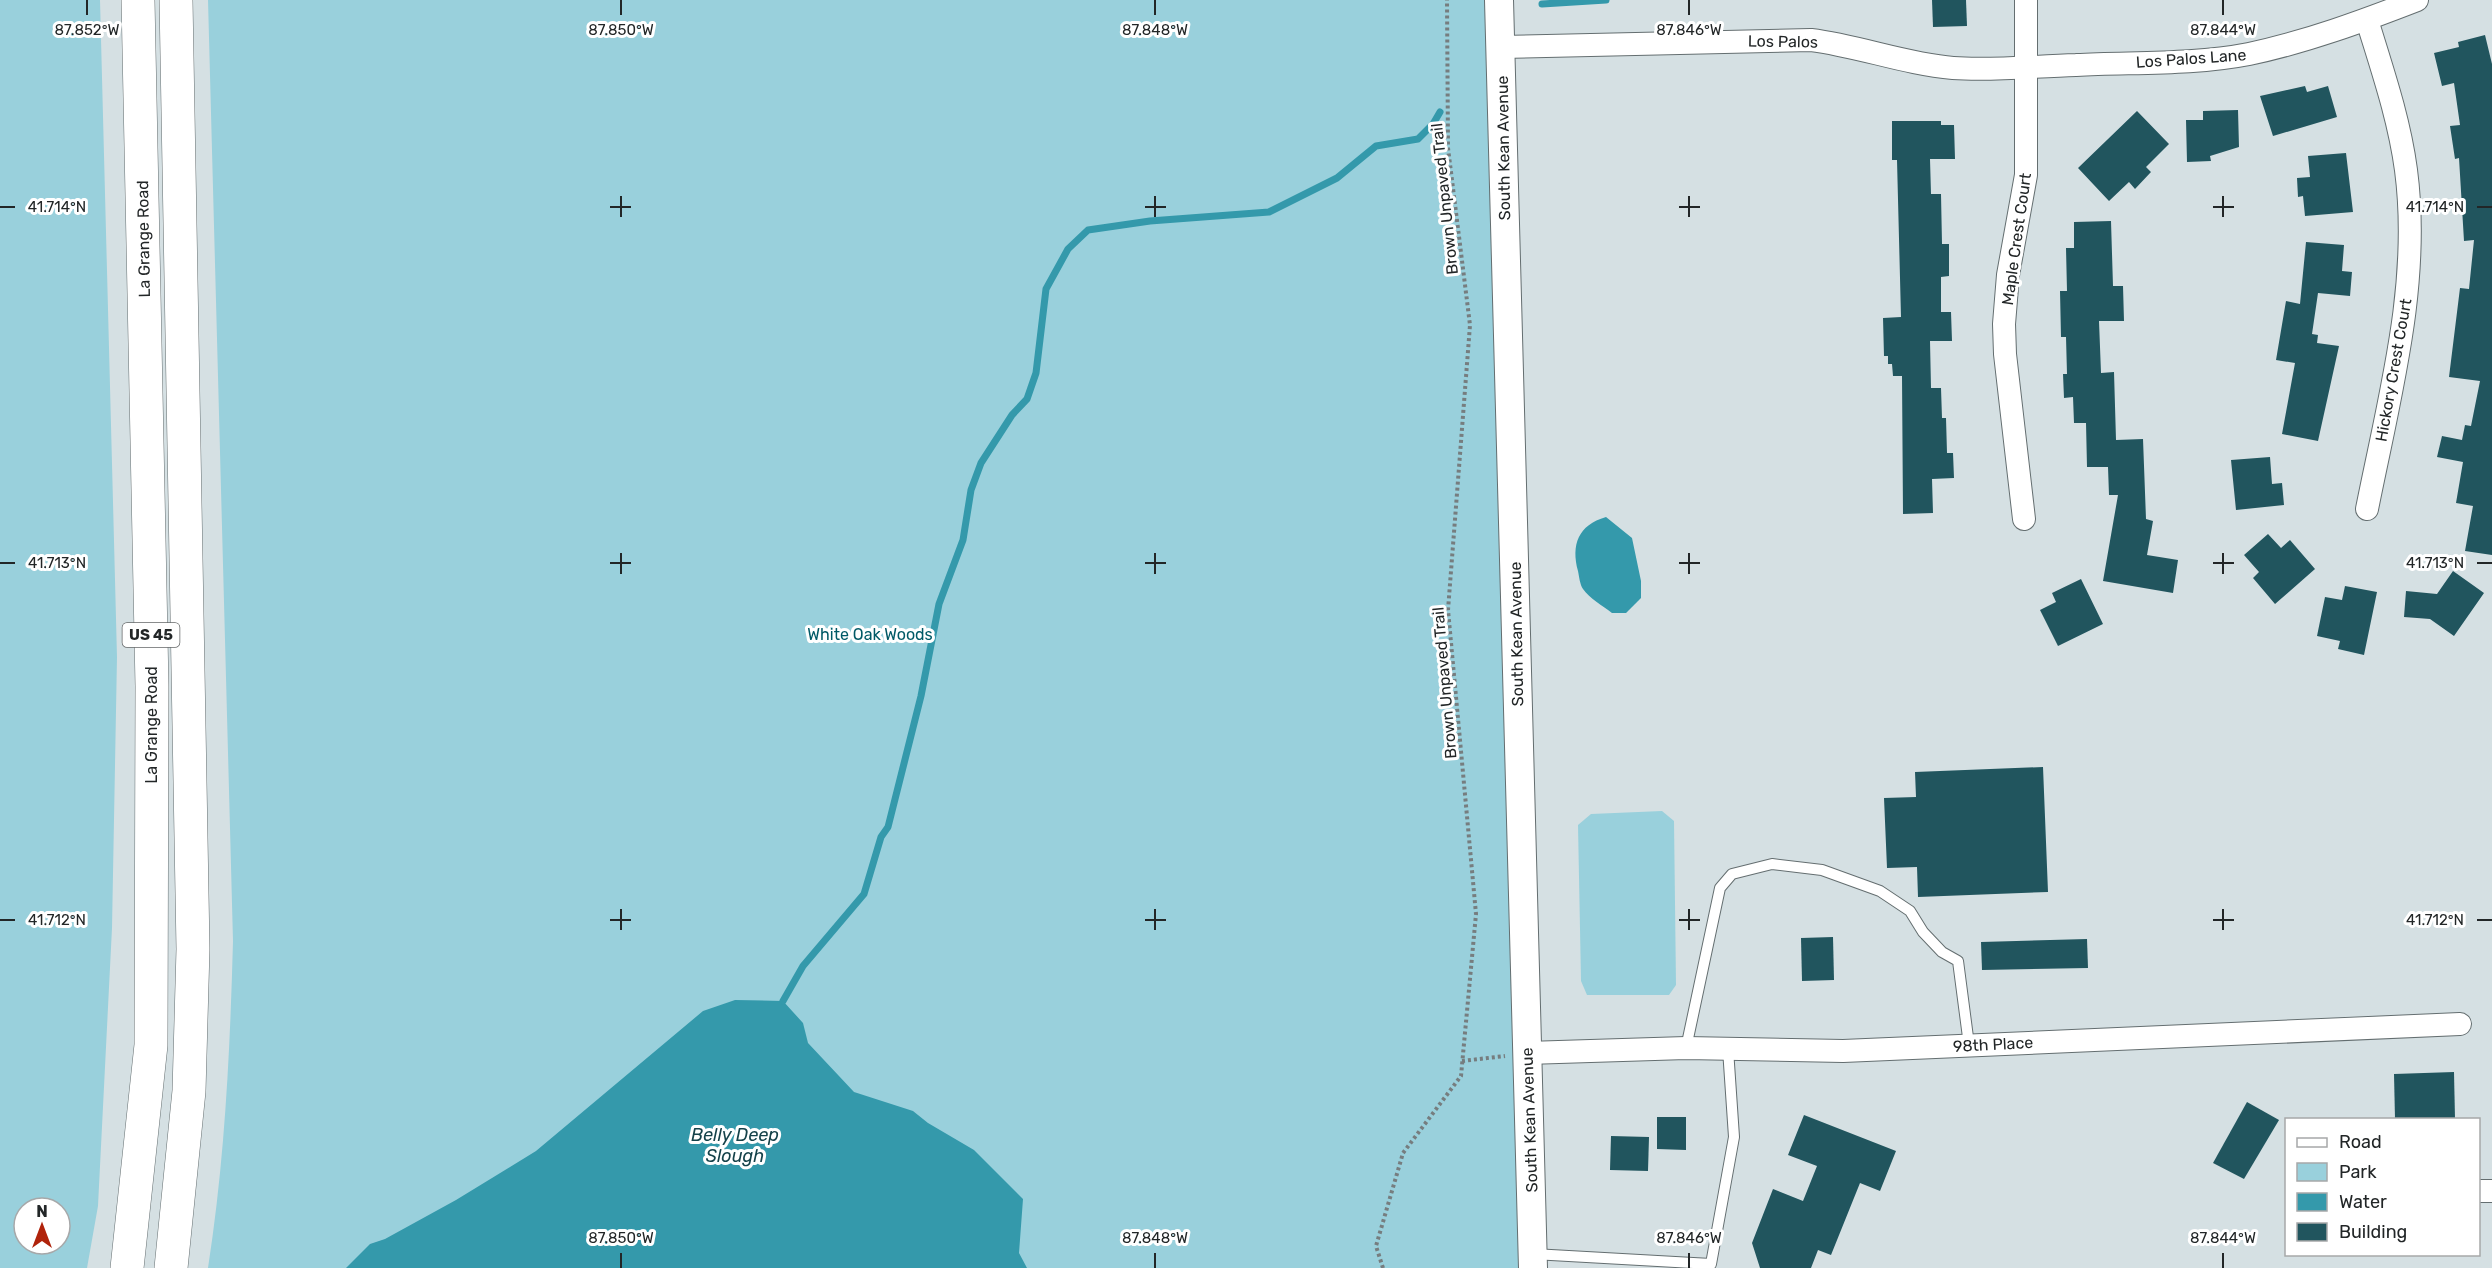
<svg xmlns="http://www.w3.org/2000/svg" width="2492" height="1268" viewBox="0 0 2492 1268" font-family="Rubik,sans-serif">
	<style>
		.green { fill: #99d0dc; fill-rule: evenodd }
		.water { fill: #3499ab }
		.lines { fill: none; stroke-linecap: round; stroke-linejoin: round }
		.stream { stroke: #3499ab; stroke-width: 7 }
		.building { fill: #21555e }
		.service-casing { stroke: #646e70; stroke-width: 12 }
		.minor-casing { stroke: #646e70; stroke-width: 24 }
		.tertiary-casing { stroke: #646e70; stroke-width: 30 }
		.trunk-casing { stroke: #646e70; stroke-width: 34 }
		.path { stroke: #767d7f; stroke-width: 4; stroke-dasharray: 3 3; stroke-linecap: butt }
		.service { stroke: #fff; stroke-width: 10 }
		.minor { stroke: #fff; stroke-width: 22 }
		.tertiary { stroke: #fff; stroke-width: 28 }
		.trunk { stroke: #fff; stroke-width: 33 }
		.ticks { fill: none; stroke: #222627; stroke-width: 2 }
		.labels { text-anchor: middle; stroke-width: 6; stroke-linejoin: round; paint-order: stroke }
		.shield { fill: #fff; stroke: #646768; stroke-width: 1.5 }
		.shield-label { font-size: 15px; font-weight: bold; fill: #222627 }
		.street-label { font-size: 16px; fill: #222627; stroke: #fff }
		.park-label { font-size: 16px; fill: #005966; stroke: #fff }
		.water-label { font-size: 18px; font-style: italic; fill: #15424a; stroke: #fff }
		.ticks-label { font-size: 15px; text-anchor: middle; fill: #222627; stroke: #fff; stroke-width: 6; stroke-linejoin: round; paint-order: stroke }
	</style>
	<rect width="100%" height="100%" fill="#d5e0e3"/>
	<g class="green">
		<path d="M0,0h100l17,657 -5,271 -14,278 -11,62h-87zM24,1208h36v36h-36z"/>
		<path d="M208,0h1290l33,1268h-1323c17,-109 22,-217 25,-327z"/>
		<path d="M1662,811l12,10 2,164 -7,10h-82l-6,-14 -3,-156 13,-11z"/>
	</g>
	<g class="water">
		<path d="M1606,517l26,21 9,43v17l-15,15h-14c-9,-7 -23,-15 -29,-24 -3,-4 -4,-13 -5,-18 -7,-26 0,-46 28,-54z"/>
		<path d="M735,1000l48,1 20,22 5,20 46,49 59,19 15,12 46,27 49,49 -4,54 8,15h-681l24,-24 15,-5 71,-39 80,-49 167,-140z"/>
	</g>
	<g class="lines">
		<g class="stream">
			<path d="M1542,4l64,-4"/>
			<path d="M783,1001l20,-35 61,-72 17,-57 7,-10 33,-131 18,-92 24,-64 8,-50 10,-27 31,-48 15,-16 9,-26 10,-84 22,-40 20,-19 62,-9 119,-9 68,-34 39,-32 42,-7 15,-15 7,-12"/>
		</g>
	</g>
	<g class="building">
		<path d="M1932,0h34l1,26 -34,1z"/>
		<path d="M2485,35l7,29v491l-27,-4 8,-45 -17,-3 7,-41 -26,-5 5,-21 20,4 3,-15 6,1 9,-45 -31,-4 11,-89 9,1 5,-49 -10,1 -5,-83 -4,1 -5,-33 10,-1 -6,-42 -12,3 -8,-33 25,-6 -1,-5z"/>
		<path d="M2305,86l2,6 21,-6 9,31 -64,19 -13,-40z"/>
		<path d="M2238,110l1,37 -29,9 1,5 -24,1 -1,-42h17v-9z"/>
		<path d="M2137,111l32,33 -23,23 5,5 -16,17 -6,-7 -20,19 -31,-33z"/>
		<path d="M1892,121h49v4h13l1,34h-25l1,35h10l1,50h7v32l-8,1v35h10l1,29h-22l1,47h10l1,30h4l1,35h6l1,25 -22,1 1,34 -30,1 -1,-138h-9l-1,-12h-4v-8h-4l-1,-38 18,-1 -4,-157h-5z"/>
		<path d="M2346,153l7,59 -48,4 -2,-20 -5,1 -1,-19 13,-1 -2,-21z"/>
		<path d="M2111,221l2,65h10l1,35h-25l2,52 13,-1 2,68 27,-1 3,80 7,2 -6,34 31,5 -5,33 -70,-12 15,-86h-9l-1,-28h-21l-1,-44h-12l-1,-26 -9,1 -1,-24h4l-1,-37h-5l-1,-46h7l-1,-43h8v-26z"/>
		<path d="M2306,242l38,3 -2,26 10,1 -2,24 -32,-3 -6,41 6,1 -1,8 22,3 -21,95 -36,-7 13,-71 -19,-3 10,-59 14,3z"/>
		<path d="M2270,457l2,27 10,-1 2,22 -48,5 -5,-50z"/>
		<path d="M2268,534l13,14 9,-8 25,29 -40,35 -22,-26 6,-6 -15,-17z"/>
		<path d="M2453,571l31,22 -30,43 -24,-17 -26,-2 2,-26 31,3z"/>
		<path d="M2081,579l22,45 -45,22 -18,-36 16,-8 -4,-9z"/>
		<path d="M2345,586l32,6 -13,63 -26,-6 2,-8 -23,-5 8,-39 17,3z"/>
		<path d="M2043,767l5,125 -130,5 -1,-30 -30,1 -3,-70 32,-1 -1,-25z"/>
		<path d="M1833,937l1,43 -32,1 -1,-43z"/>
		<path d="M2087,939l1,29 -106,2 -1,-28z"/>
		<path d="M2454,1072l1,47h-60l-1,-45z"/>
		<path d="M2247,1102l32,18 -35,59 -31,-16z"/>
		<path d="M1804,1115l92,36 -16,40 -20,-8 -29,72 -13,-5 -7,18h-51l-8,-25 21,-54 30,12 14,-35 -29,-11z"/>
		<path d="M1657,1117h29v33l-29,-1z"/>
		<path d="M1611,1136l38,1 -1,34 -38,-1z"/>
	</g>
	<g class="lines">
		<defs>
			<g id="service">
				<path d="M1686,1048l34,-160 12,-14 40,-10 50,6 58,21 30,20 13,21 19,20 16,9 11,84"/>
				<path d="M1533,1254l178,10 23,-127 -6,-88"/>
			</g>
			<g id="minor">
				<path d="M2367,20c15,49 32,98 39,150 15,114 -17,228 -39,339"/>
				<path d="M1500,47l311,-7c48,6 94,24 142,28 41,3 82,-2 123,-3 57,-3 117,0 173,-11 57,-12 114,-33 168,-54"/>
				<path d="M2024,519l-19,-165 -1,-30 4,-49 18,-100v-175"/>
				<path d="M1527,1053l159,-5 157,3 617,-27"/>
				<path d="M2478,1191h14"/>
			</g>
			<path id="tertiary" d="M1499,0l34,1268"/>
			<g id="trunk">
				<path d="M127,1268l24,-223 1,-359 -14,-686"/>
				<path d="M171,1268l18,-177 4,-142 -17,-949"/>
			</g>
		</defs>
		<use href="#service" class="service-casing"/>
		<use href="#minor" class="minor-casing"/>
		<use href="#tertiary" class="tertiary-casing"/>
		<use href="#trunk" class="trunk-casing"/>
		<g class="path">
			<path d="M1462,1061l43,-5"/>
			<path d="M1383,1268l-7,-22 27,-93 58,-77 15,-162 -28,-304 22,-285 -22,-177 -1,-148"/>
		</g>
		<use href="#service" class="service"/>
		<use href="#minor" class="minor"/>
		<use href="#tertiary" class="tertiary"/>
		<use href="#trunk" class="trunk"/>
	</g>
	<path class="ticks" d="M87,0v15M621,0v15M1155,0v15M1689,0v15M2223,0v15M621,196v21M1155,196v21M1689,196v21M2223,196v21M0,207h15M610,207h21M1145,207h21M1679,207h21M2213,207h21M2477,207h15M621,553v21M1155,553v21M1689,553v21M2223,553v21M0,563h15M610,563h21M1145,563h21M1679,563h21M2213,563h21M2477,563h15M621,909v21M1155,909v21M1689,909v21M2223,909v21M0,920h15M610,920h21M1145,920h21M1679,920h21M2213,920h21M2477,920h15M621,1253v15M1155,1253v15M1689,1253v15M2223,1253v15"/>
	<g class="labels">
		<rect class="shield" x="122.5" y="623" width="57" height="24" rx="4.5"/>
		<g class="shield-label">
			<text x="151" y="640">US 45</text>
		</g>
		<g class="street-label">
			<text transform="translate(1783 41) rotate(1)" y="6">Los Palos</text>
			<text transform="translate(2191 58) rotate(-4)" y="6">Los Palos Lane</text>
			<text transform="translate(1503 148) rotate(-91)" y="6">South Kean Avenue</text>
			<text transform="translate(1444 199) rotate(-96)" y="6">Brown Unpaved Trail</text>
			<text transform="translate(143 239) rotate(-91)" y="6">La Grange Road</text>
			<text transform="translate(2016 239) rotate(-82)" y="6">Maple Crest Court</text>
			<text transform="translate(2393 370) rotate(-80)" y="6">Hickory Crest Court</text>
			<text transform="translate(1516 634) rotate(-91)" y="6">South Kean Avenue</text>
			<text transform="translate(1444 683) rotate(-95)" y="6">Brown Unpaved Trail</text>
			<text transform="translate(151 725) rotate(-90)" y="6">La Grange Road</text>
			<text transform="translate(1993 1044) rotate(-3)" y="6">98th Place</text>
			<text transform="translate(1529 1120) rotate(-92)" y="6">South Kean Avenue</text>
		</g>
		<g class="park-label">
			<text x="870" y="640">White Oak Woods</text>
		</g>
		<g class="water-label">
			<text x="735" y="1141">Belly Deep<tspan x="735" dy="21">Slough</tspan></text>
		</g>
	</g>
	<g class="ticks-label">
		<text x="87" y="35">87.852°W</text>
		<text x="621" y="35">87.850°W</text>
		<text x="1155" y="35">87.848°W</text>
		<text x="1689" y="35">87.846°W</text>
		<text x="2223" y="35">87.844°W</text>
		<text x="57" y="212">41.714°N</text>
		<text x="2435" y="212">41.714°N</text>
		<text x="57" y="568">41.713°N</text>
		<text x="2435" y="568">41.713°N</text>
		<text x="57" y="925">41.712°N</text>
		<text x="2435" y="925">41.712°N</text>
		<text x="621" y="1243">87.850°W</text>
		<text x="1155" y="1243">87.848°W</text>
		<text x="1689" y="1243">87.846°W</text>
		<text x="2223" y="1243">87.844°W</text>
	</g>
	<rect x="2285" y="1118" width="195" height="138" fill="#ffffff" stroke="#a7a8a9" stroke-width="1.5"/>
	<rect x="2297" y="1138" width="30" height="9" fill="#ffffff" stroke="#a7a8a9" stroke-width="1.5"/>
	<text x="2339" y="1148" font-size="18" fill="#222627">Road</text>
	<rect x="2297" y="1163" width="30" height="18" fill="#99d0dc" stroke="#a7a8a9" stroke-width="1.5"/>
	<text x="2339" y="1178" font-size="18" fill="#222627">Park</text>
	<rect x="2297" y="1193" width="30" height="18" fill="#3499ab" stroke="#a7a8a9" stroke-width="1.5"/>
	<text x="2339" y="1208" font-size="18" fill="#222627">Water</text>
	<rect x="2297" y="1223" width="30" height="18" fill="#21555e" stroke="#a7a8a9" stroke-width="1.5"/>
	<text x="2339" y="1238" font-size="18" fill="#222627">Building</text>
	<g transform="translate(42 1226)"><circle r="28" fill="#ffffff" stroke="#a7a8a9" stroke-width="1.5"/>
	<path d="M0-4.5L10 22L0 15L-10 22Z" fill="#b0230b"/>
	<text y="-9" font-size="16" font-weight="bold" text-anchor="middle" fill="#222627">N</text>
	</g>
</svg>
